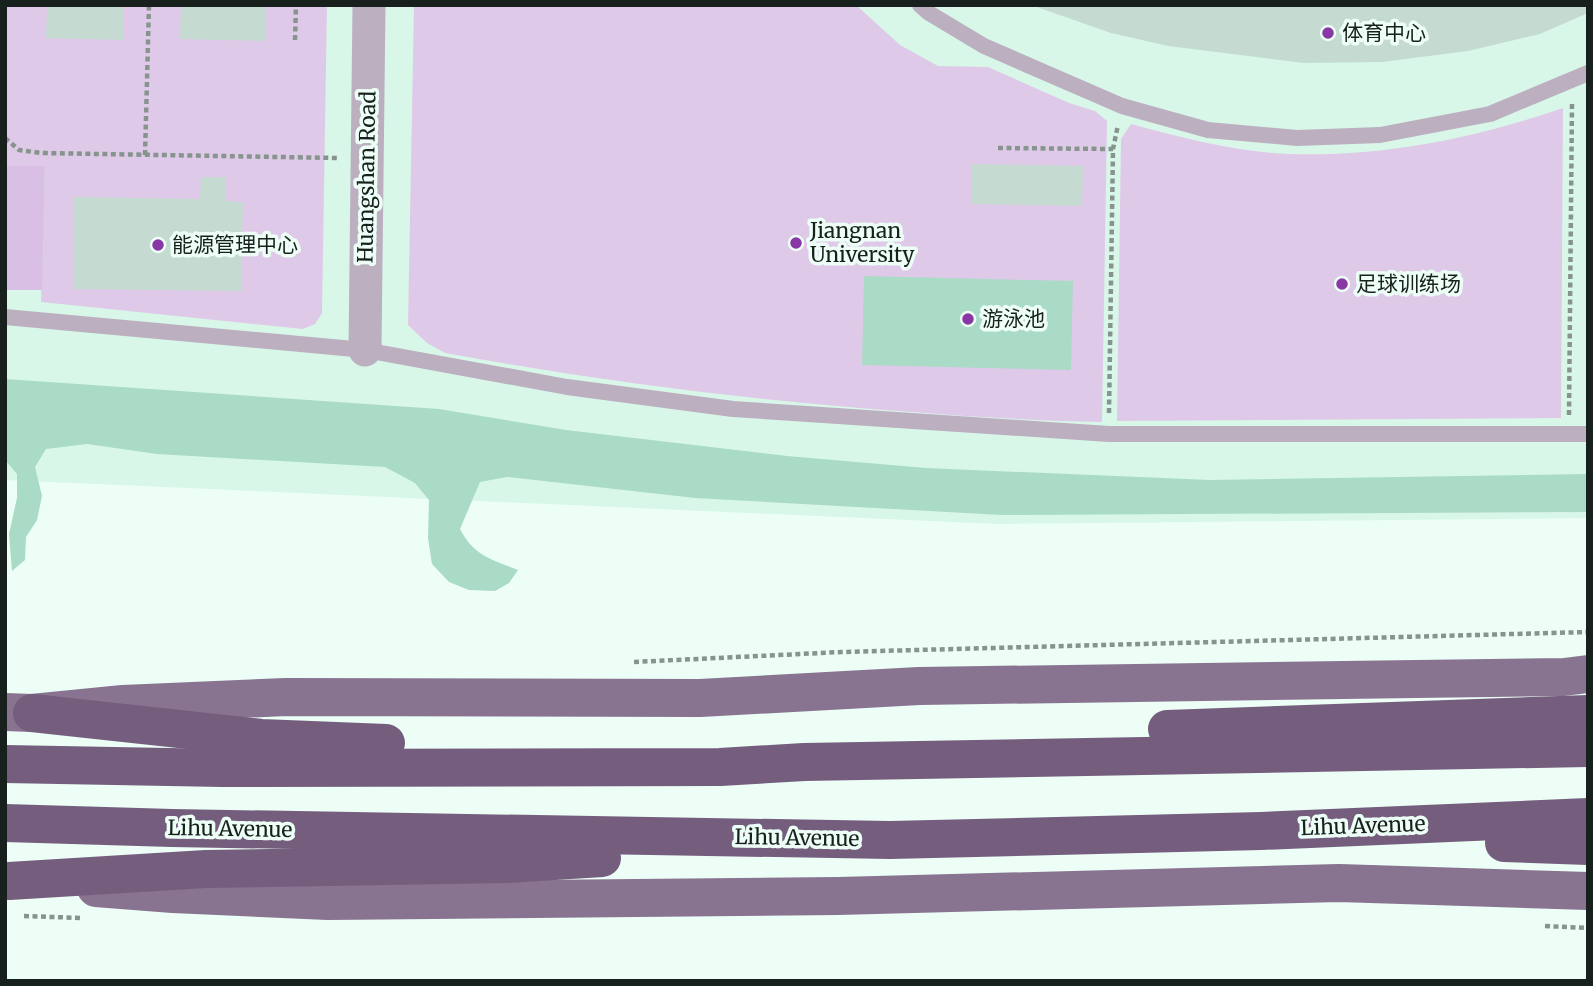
<svg xmlns="http://www.w3.org/2000/svg" width="1593" height="986" viewBox="0 0 1593 986" font-family="Merriweather,'Noto Sans SC',serif">
	<style>
		.built { fill: #d8f7e9 }
		.green { fill: #dfc9e8 }
		.forest { fill: #dabfe4 }
		.water { fill: #aadbc6 }
		.building { fill: #c5dbd1 }
		.lines { fill: none; stroke-linecap: round; stroke-linejoin: round }
		.path { stroke: #87948e; stroke-width: 4.5; stroke-dasharray: 5 3.5; stroke-linecap: butt }
		.lane { stroke: #bcb0c0; stroke-width: 16 }
		.street { stroke: #bcb0c0; stroke-width: 33 }
		.primary { stroke: #887390; stroke-width: 38 }
		.highway { stroke: #755d7e; stroke-width: 38 }
		.poi-dot { fill: #8a37a6; stroke: #ecfef6; stroke-width: 2.5 }
		.labels { text-anchor: middle; stroke-width: 7; stroke-linejoin: round; paint-order: stroke }
		.poi-label { font-size: 21px; fill: #17201c; stroke: #ecfef6; text-anchor: start }
		.street-label { font-size: 21px; fill: #17201c; stroke: #ecfef6 }
	</style>
	<rect width="100%" height="100%" fill="#ecfef6"/>
	<path class="built" d="M5,5h1583v513l-590,6 -993,-44z"/>
	<g class="green">
		<path d="M5,5h322l-5,308 -7,11 -12,5 -262,-27 4,-135 -40,-1z"/>
		<path d="M414,5h442l44,40 38,21 50,1 81,36 26,8 12,10 -5,301c-63,-1 -127,-5 -190,-10 -157,-11 -312,-31 -467,-59l-18,-10 -19,-18z"/>
		<path d="M1563,108l-2,310 -444,3 4,-282 10,-15c52,14 105,28 158,30 94,3 187,-16 274,-46z"/>
	</g>
	<path class="forest" d="M5,166h40l-3,124h-37z"/>
	<g class="water">
		<path d="M864,276l209,5 -2,89 -209,-5z"/>
		<path d="M5,379l434,30 127,21 221,26 139,12 284,12 378,-6v38l-587,3 -306,-17 -188,-21 -27,5 -20,47c14,27 31,30 58,41l-9,13 -14,8 -26,-1 -20,-8 -17,-18 -4,-26 1,-38 -14,-17 -30,-16 -228,-13 -70,-10 -41,5 -11,18 7,29 -5,24 -11,17 -1,23 -13,11 -3,-37 8,-36v-24l-12,-14z"/>
	</g>
	<g class="building">
		<path d="M47,5h76v35l-77,-2z"/>
		<path d="M181,5h85v36l-86,-2z"/>
		<path d="M1031,5h557v8l-48,21 -72,17 -86,11 -79,1 -135,-17 -57,-13z"/>
		<path d="M972,164l111,2 -1,40 -111,-2z"/>
		<path d="M201,177h25v24l17,1 -2,89 -168,-2 1,-92 126,2z"/>
	</g>
	<g class="lines">
		<g class="path">
			<path d="M295,40l1,-35"/>
			<path d="M5,138l14,12 22,3 298,5"/>
			<path d="M998,148l115,1"/>
			<path d="M145,155l4,-150"/>
			<path d="M1109,413l4,-264 5,-24"/>
			<path d="M1569,415l3,-313"/>
			<path d="M634,662l208,-10 746,-20"/>
			<path d="M24,916l57,2"/>
			<path d="M1545,926l43,2"/>
		</g>
		<g class="lane">
			<path d="M920,5l9,8 55,33 138,60 86,24 89,8 83,-3 110,-21 98,-41"/>
			<path d="M5,317l360,33 202,37 166,22 376,25h479"/>
		</g>
		<path class="street" d="M365,350l4,-345"/>
		<g class="primary">
			<path d="M5,712l27,1 91,-9 163,-7 414,1 219,-12 645,-9 24,-3"/>
			<path d="M96,888l77,6 155,7 510,-5 501,-13 249,8"/>
		</g>
		<g class="highway">
			<path d="M32,713l229,25 125,5"/>
			<path d="M1167,729l421,-15"/>
			<path d="M5,764l218,4 497,-1 84,-5 784,-14"/>
			<path d="M5,823l167,5 718,12 371,-9 327,-14"/>
			<path d="M1504,843l84,3"/>
			<path d="M9,881l197,-12 300,-5 96,-6"/>
		</g>
	</g>
	<g class="poi-dot">
		<circle cx="1328" cy="33" r="7"/>
		<circle cx="796" cy="243" r="7"/>
		<circle cx="158" cy="245" r="7"/>
		<circle cx="1342" cy="284" r="7"/>
		<circle cx="968" cy="319" r="7"/>
	</g>
	<g class="labels">
		<g class="poi-label">
			<text x="1342" y="40">体育中心</text>
			<text x="810" y="238">Jiangnan<tspan x="810" dy="24">University</tspan></text>
			<text x="172" y="252">能源管理中心</text>
			<text x="1356" y="291">足球训练场</text>
			<text x="982" y="326">游泳池</text>
		</g>
		<g class="street-label">
			<text transform="translate(367 177) rotate(-89)" y="7">Huangshan Road</text>
			<text transform="translate(1363 826) rotate(-2)" y="7">Lihu Avenue</text>
			<text transform="translate(230 829) rotate(1)" y="7">Lihu Avenue</text>
			<text transform="translate(797 838) rotate(1)" y="7">Lihu Avenue</text>
		</g>
	</g>
	<rect width="1593" height="986" fill="none" stroke="#17201c" stroke-width="14"/>
</svg>
